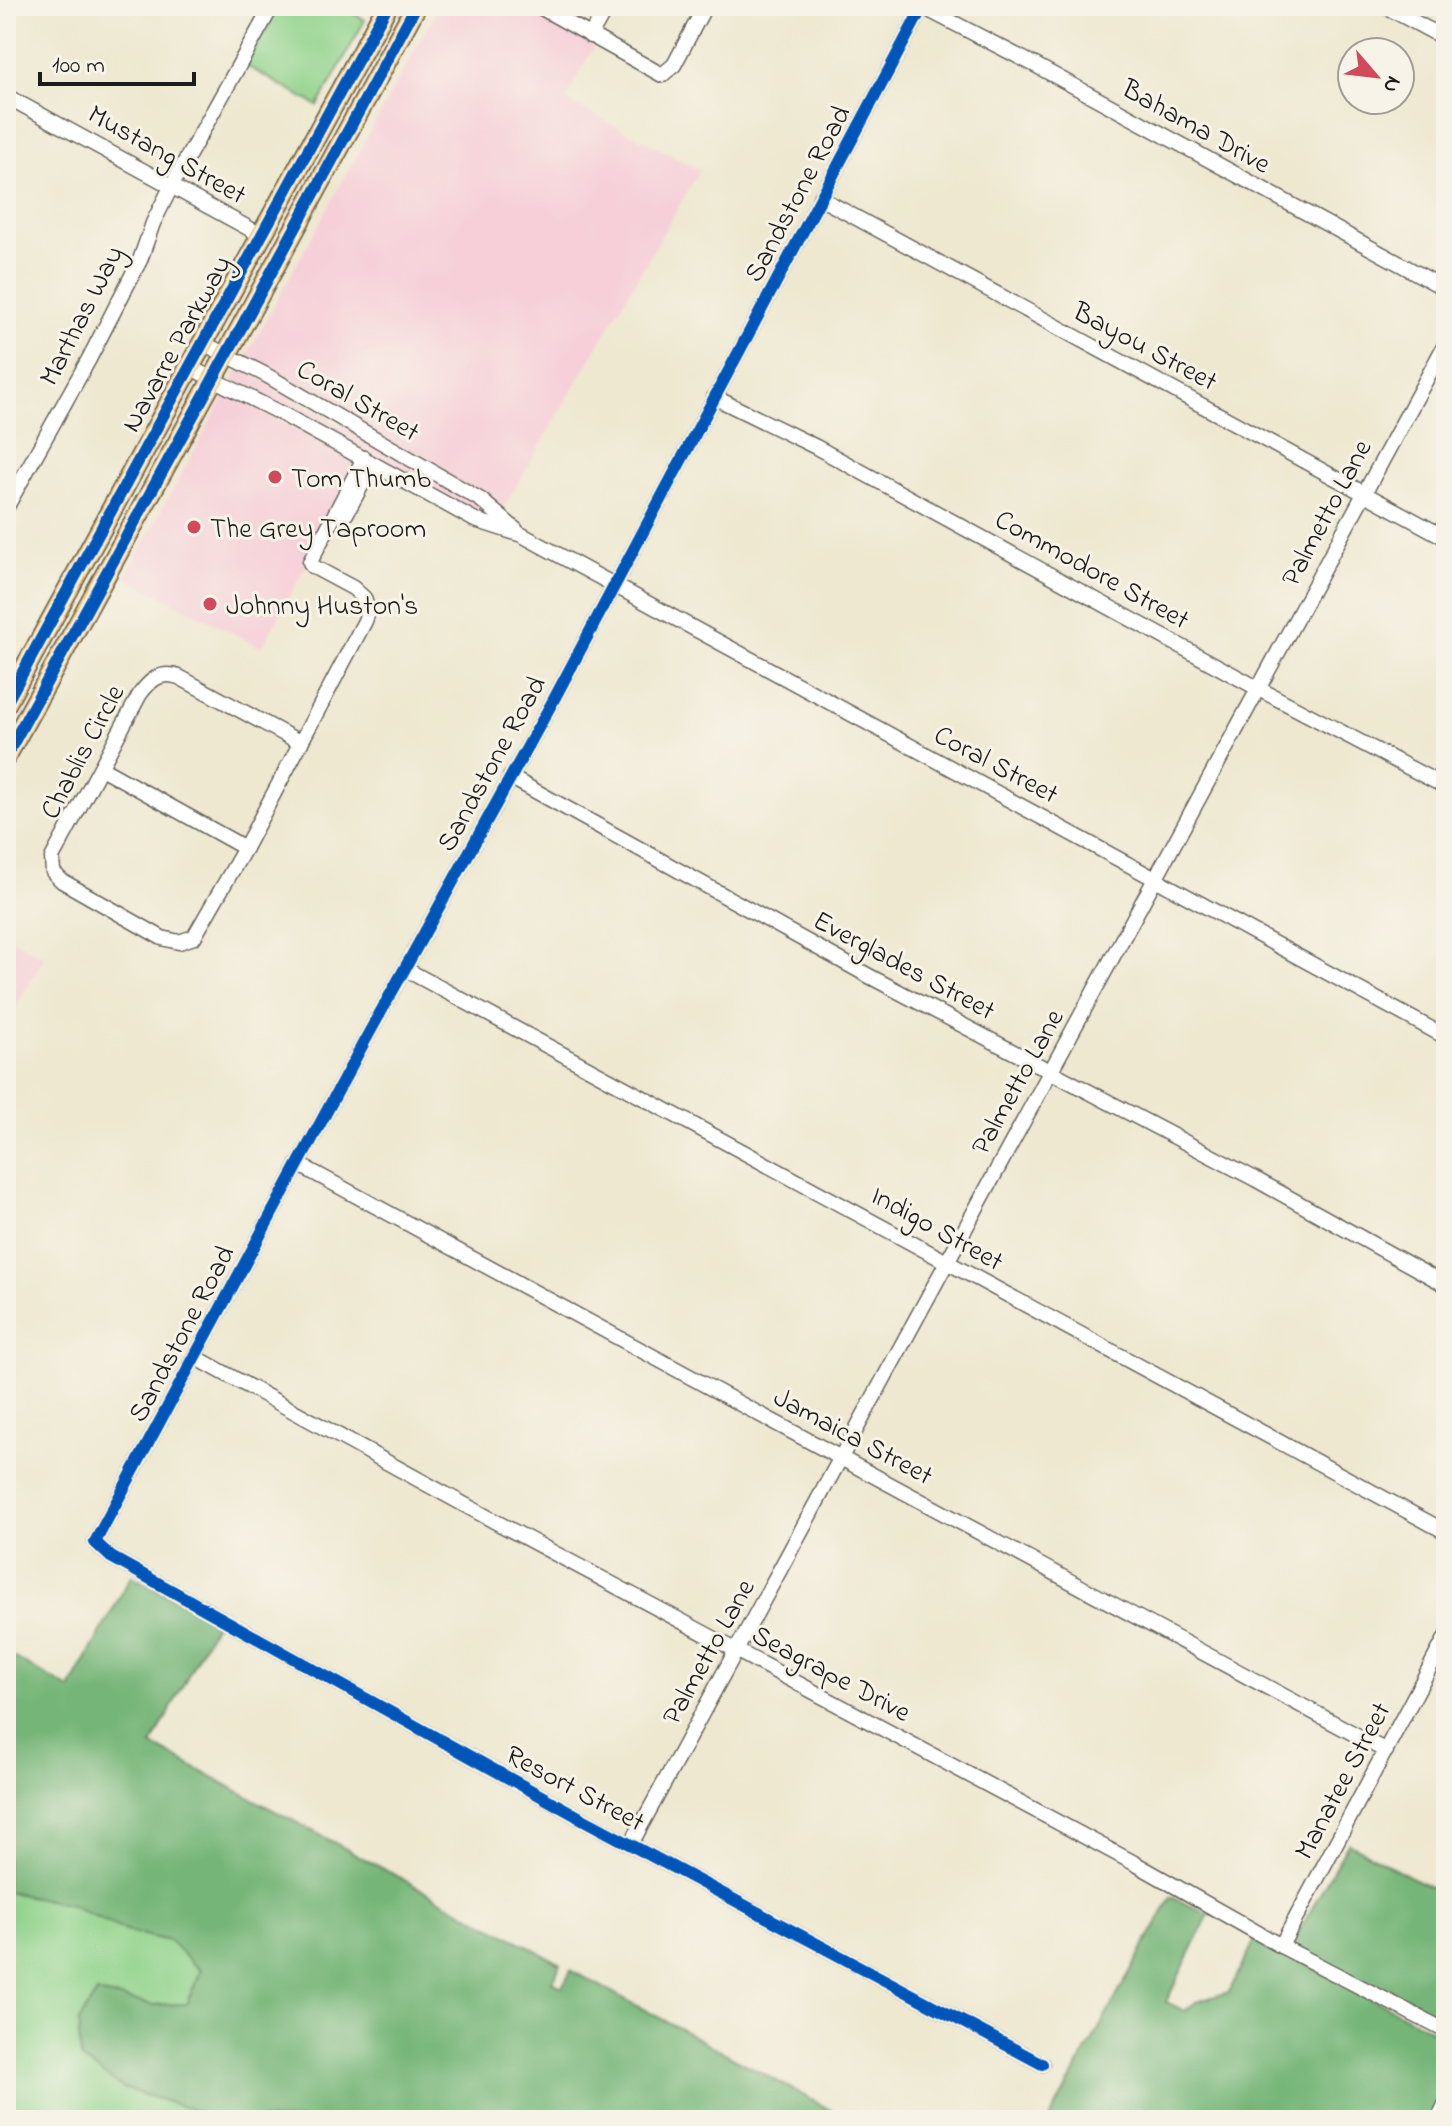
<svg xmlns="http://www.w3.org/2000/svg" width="1452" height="2126" viewBox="0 0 1452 2126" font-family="'Indie Flower',sans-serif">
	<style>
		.built { fill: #f6cfd8 }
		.green { fill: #90d38b; stroke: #567854; stroke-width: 2 }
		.forest { fill: #74b577; stroke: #48684a; stroke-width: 2 }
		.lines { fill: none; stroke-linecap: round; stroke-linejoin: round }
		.minor-casing { stroke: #66635b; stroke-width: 17 }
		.highway-casing { stroke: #66635b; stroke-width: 23 }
		.minor { stroke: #fff; stroke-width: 14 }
		.highway { stroke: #f6c16b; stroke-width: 20 }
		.cycleway-casing { stroke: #f7f3e8; stroke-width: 17 }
		.cycleway { stroke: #0057b8; stroke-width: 12 }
		.poi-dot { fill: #d1495b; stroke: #f7f3e8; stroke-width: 3 }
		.labels { text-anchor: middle; stroke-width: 6; stroke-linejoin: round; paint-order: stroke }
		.street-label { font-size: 28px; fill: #1c1c1c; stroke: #f7f3e8 }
		.poi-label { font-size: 28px; fill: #1c1c1c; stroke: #f7f3e8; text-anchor: start }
	</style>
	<rect width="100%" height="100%" fill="#f7f3e8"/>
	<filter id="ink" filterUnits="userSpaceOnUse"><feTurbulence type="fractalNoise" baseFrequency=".0125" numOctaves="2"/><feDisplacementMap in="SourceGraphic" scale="16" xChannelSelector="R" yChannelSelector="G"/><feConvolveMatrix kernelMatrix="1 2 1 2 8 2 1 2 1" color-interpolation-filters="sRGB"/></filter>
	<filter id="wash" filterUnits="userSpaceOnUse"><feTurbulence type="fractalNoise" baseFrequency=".006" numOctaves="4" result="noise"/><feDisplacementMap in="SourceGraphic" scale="32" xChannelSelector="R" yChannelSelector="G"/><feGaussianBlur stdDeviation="1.8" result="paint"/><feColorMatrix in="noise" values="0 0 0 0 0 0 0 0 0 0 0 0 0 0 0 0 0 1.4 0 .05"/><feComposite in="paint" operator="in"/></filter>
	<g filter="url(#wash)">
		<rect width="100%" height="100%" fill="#eee8d0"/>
		<g class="built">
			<path d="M439,6h88l68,38 -29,56 134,70 -198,341 -257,-153z"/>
			<path d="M240,367l238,137 18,16 -19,-4 -246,-132z"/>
			<path d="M226,393l130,67 -51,108 -43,80 -137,-71z"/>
			<path d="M6,936l38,21 -38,68z"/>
		</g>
		<g class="green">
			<path d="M278,6h61l26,14 -47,86 -73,-41z"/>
			<path d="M6,1891l65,14 55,26 44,10 31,30 -14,33 -34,1 -56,-12 26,95 103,32h-220z"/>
		</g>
		<g class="forest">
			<path d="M131,1576l85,45 -64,124 409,219 -9,18 10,5 9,-17 278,150h-623l-103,-32 -42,-29 -3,-37 19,-29 56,12 33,-1 15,-33 -32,-30 -43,-10 -55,-26 -65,-14v-238l64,36z"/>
			<path d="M1348,1843l87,47 11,-20v155l-155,-79z"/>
			<path d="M1171,1897l38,17 -43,88 19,9 11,-9 33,-10 27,-54 190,99v54l-15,29h-382z"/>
		</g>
	</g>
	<g filter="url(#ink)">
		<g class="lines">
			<defs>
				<g id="minor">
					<path d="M538,6l124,69 12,-10 31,-59"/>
					<path d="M923,6l-370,695 -190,343 -268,498 16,15 475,264 456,243"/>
					<path d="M1385,6l61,33"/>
					<path d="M923,7l114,59 409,223"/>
					<path d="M590,36l17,-30"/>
					<path d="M6,96l255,139"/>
					<path d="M820,198l626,340"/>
					<path d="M203,343l63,32 215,125 35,30"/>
					<path d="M189,367l95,48 191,105 47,15 924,502"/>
					<path d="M714,397l102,50 443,242 187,98"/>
					<path d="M6,508l83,-149 51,-99 13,-37 19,-38 100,-179"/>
					<path d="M346,514l27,-50"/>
					<path d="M312,566l-2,-4 54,-104"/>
					<path d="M301,743l-122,-66c-18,-6 -28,2 -39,17l-88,164 1,14 9,9 100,57 17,4 15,-5 51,-89 120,-227 3,-9 -4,-14 -11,-10 -41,-22"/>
					<path d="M101,768l144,80"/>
					<path d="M510,777l359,199 386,203 191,106"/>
					<path d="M405,969l1041,563"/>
					<path d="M298,1164l448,243 640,344"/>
					<path d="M195,1357l301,165 640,342 145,82 165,85"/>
					<path d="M631,1844l815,-1501"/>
					<path d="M1281,1946l165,-309"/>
					<path d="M1438,2120l8,-16"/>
				</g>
				<g id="highway">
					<path d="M6,703l381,-697"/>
					<path d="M6,756c137,-250 275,-499 410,-750"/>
				</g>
			</defs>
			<use href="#minor" class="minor-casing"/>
			<use href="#highway" class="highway-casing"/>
			<use href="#minor" class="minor"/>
			<use href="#highway" class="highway"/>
			<defs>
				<g id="cycleway">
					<path d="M923,6l-370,695 -190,343 -268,498 16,15 475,264 456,243"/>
					<path d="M6,703l381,-697"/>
					<path d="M6,756c137,-250 275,-499 410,-750"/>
				</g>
			</defs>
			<use href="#cycleway" class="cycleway-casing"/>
			<use href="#cycleway" class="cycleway"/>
		</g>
	</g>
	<g class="poi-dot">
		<circle cx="275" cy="477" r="8"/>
		<circle cx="194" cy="527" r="8"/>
		<circle cx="210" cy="604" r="8"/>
	</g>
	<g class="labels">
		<g class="street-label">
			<text transform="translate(1197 125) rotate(29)" y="10">Bahama Drive</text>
			<text transform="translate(168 153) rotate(29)" y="10">Mustang Street</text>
			<text transform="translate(796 193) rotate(-62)" y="10">Sandstone Road</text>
			<text transform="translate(80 315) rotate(-63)" y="10">Marthas Way</text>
			<text transform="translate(175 343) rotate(-61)" y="10">Navarre Parkway</text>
			<text transform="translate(1146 345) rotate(28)" y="10">Bayou Street</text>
			<text transform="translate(359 399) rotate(30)" y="10">Coral Street</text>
			<text transform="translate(1325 512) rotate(-62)" y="10">Palmetto Lane</text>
			<text transform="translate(1093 568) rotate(29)" y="10">Commodore Street</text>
			<text transform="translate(81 751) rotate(-62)" y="10">Chablis Circle</text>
			<text transform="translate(490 763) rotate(-61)" y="10">Sandstone Road</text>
			<text transform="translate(997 763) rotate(28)" y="10">Coral Street</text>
			<text transform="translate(905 964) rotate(28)" y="10">Everglades Street</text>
			<text transform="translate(1016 1081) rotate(-61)" y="10">Palmetto Lane</text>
			<text transform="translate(938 1227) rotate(29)" y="10">Indigo Street</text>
			<text transform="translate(180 1333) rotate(-62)" y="10">Sandstone Road</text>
			<text transform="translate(854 1435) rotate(28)" y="10">Jamaica Street</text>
			<text transform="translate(707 1651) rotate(-61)" y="10">Palmetto Lane</text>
			<text transform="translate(832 1672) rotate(28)" y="10">Seagrape Drive</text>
			<text transform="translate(1341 1780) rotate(-62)" y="10">Manatee Street</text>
			<text transform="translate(576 1787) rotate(28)" y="10">Resort Street</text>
		</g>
		<g class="poi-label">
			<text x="291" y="487">Tom Thumb</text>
			<text x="210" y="537">The Grey Taproom</text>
			<text x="226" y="614">Johnny Huston's</text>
		</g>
	</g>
	<rect width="1452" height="2126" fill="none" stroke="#f7f3e8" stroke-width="32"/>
	<g transform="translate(1376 76) rotate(118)"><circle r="38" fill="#f7f3e8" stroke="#9f9d96" stroke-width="2"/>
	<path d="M0-6L14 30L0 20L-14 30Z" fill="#d1495b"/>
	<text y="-12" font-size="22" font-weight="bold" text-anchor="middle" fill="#1c1c1c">N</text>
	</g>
	<path d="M40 72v12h154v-12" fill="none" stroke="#1c1c1c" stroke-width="4"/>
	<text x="52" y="72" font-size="24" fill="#1c1c1c" stroke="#f7f3e8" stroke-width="6" paint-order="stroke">100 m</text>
</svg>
